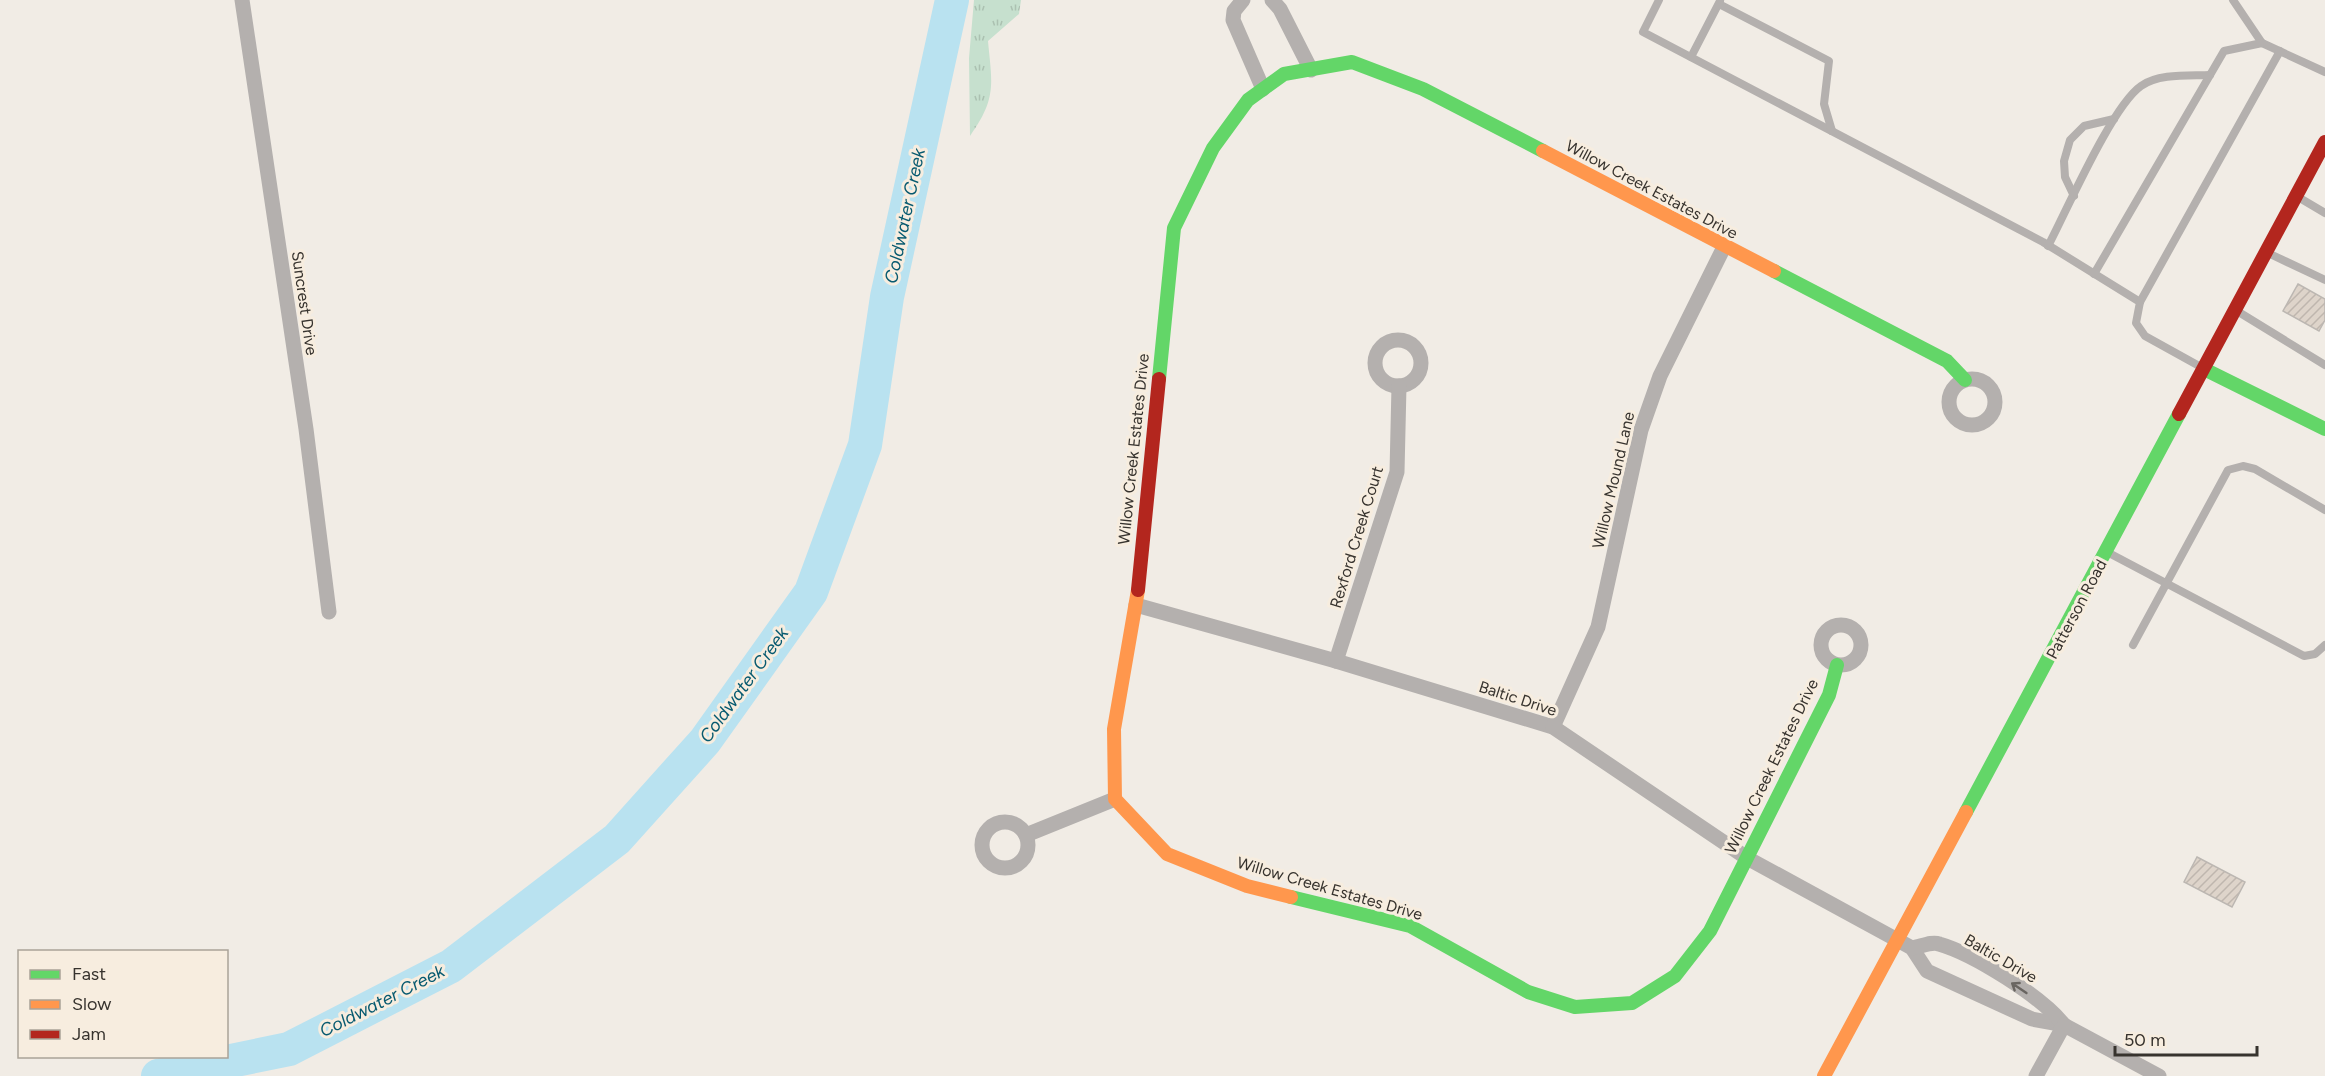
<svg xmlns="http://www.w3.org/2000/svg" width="2325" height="1076" viewBox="0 0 2325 1076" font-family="Figtree,sans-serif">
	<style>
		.grass { fill: url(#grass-tufts) }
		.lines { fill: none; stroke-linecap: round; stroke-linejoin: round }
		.river { stroke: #b9e2f0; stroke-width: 34 }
		.building { fill: url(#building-hatch); stroke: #bcb7b2; stroke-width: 1.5 }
		.lane { stroke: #b4b0ae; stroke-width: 8 }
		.street { stroke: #b4b0ae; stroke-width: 15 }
		.fast { stroke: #63d668; stroke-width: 14 }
		.slow { stroke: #ff974d; stroke-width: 14 }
		.jam { stroke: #b3261e; stroke-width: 14 }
		.oneway { stroke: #696561 }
		.labels { text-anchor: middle; stroke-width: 6; stroke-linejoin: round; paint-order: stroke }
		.street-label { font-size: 16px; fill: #37332e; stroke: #f7eddf }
		.water-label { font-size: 18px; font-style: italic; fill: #075a70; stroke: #f7eddf }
	</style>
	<defs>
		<pattern id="grass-tufts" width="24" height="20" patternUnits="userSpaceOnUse" patternTransform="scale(1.5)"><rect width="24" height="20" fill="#c6e0ce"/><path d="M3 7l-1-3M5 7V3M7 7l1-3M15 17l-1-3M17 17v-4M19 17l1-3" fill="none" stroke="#abc1b1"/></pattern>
		<pattern id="building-hatch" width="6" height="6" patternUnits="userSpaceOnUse" patternTransform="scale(1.5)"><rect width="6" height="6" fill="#ded4ca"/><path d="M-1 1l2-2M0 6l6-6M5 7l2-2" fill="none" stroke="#bfb6ae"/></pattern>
	</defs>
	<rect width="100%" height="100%" fill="#f1ece5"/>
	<path class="grass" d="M974,0h47l-2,14 -31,27c4,43 9,57 -18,95l-1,-78z"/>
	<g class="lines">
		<path class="river" d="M158,1076l131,-27 162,-83 166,-127 88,-98 106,-149 54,-147 22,-148 65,-297"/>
	</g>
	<g class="building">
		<path d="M2298,284l27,15v21l-6,11 -36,-20z"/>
		<path d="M2197,857l48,25 -13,25 -48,-25z"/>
	</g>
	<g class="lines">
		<g class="lane">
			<path d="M1659,0l-16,32 400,210 97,60 -4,21 9,13 56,31"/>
			<path d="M2233,0l29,43 63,29"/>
			<path d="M1719,4l110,57 -5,43 8,27"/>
			<path d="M1691,57l29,-56"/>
			<path d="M2074,196l-9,-19 -1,-16 6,-21 14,-14 30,-7"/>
			<path d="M2298,197l27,16"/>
			<path d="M2048,246c19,-36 64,-140 93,-160 18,-13 49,-10 69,-11"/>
			<path d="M2268,253l57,27"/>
			<path d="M2094,274l130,-223 38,-8"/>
			<path d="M2140,302l140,-251"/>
			<path d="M2237,311l88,54"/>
			<path d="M2107,552l197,104 11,-2 10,-9"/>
			<path d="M2133,645l95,-175 15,-4 12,3 70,41"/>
		</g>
		<g class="street">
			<path d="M242,0l64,429 23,183"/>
			<path d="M1243,0l-9,11 -1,9 30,69"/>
			<path d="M1272,0l8,9 31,61"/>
			<circle cx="1398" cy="363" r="23"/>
			<circle cx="1972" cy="402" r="23"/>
			<path d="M1136,605l200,56 217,66 194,131 165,90 15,23 105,48 32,6 95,51"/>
			<circle cx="1841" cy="645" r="20"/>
			<path d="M1336,661l61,-189 2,-86"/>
			<path d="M1553,727l45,-100 43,-197 19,-54 64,-129"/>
			<circle cx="1005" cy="845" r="23"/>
			<path d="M1026,835l89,-36"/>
			<path d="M1912,948c8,-1 20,-7 27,-4 35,10 103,53 125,81"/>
			<path d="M2036,1076l28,-51"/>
		</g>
		<g class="fast">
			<path d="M1774,271l173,90 18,19"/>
			<path d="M2204,369l121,60"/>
			<path d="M1159,379l15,-151 39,-80 35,-48 36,-26 68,-12 71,27 120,62"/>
			<path d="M1966,812l213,-398"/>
			<path d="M1291,897l119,29 118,66 47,15 57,-4 43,-27 35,-45 119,-236 8,-30"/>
		</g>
		<g class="slow">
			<path d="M1543,151l231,120"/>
			<path d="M1138,590l-24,139 1,70 52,55 80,32 44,11"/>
			<path d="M1824,1076l142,-264"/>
		</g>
		<g class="jam">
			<path d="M2179,414l146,-272"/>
			<path d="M1138,590l21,-211"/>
		</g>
	</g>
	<defs><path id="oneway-shaft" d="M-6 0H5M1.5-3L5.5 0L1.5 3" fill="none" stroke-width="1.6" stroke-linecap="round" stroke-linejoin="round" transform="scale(1.5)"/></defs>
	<use class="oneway" href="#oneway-shaft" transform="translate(2019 988) rotate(-146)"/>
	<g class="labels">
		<g class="street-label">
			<text transform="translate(1652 189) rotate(28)" y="6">Willow Creek Estates Drive</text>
			<text transform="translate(305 303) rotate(82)" y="6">Suncrest Drive</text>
			<text transform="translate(1133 449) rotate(-84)" y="6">Willow Creek Estates Drive</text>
			<text transform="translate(1613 480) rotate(-77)" y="6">Willow Mound Lane</text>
			<text transform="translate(1356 537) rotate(-73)" y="6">Rexford Creek Court</text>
			<text transform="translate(2076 609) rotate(-62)" y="6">Patterson Road</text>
			<text transform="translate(1518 698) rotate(18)" y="6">Baltic Drive</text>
			<text transform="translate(1771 766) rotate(-64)" y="6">Willow Creek Estates Drive</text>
			<text transform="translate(1330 888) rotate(16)" y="6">Willow Creek Estates Drive</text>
			<text transform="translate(2001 958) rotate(30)" y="6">Baltic Drive</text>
		</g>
		<g class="water-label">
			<text transform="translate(905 216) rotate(-78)" y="6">Coldwater Creek</text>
			<text transform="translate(744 685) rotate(-54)" y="6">Coldwater Creek</text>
			<text transform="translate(382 1001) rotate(-27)" y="6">Coldwater Creek</text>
		</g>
	</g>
	<rect x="18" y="950" width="210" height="108" fill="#f7eddf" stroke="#aaa398" stroke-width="1.5"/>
	<rect x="30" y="970" width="30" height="9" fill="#63d668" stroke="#aaa398" stroke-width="1.5"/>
	<text x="72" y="980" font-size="18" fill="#37332e">Fast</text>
	<rect x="30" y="1000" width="30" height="9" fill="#ff974d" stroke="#aaa398" stroke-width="1.5"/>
	<text x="72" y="1010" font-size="18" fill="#37332e">Slow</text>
	<rect x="30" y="1030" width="30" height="9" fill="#b3261e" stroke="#aaa398" stroke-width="1.5"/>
	<text x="72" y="1040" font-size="18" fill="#37332e">Jam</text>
	<path d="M2115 1046v9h142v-9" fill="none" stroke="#37332e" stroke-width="3"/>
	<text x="2124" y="1046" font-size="18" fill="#37332e" stroke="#f7eddf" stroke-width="4.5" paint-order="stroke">50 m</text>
</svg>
